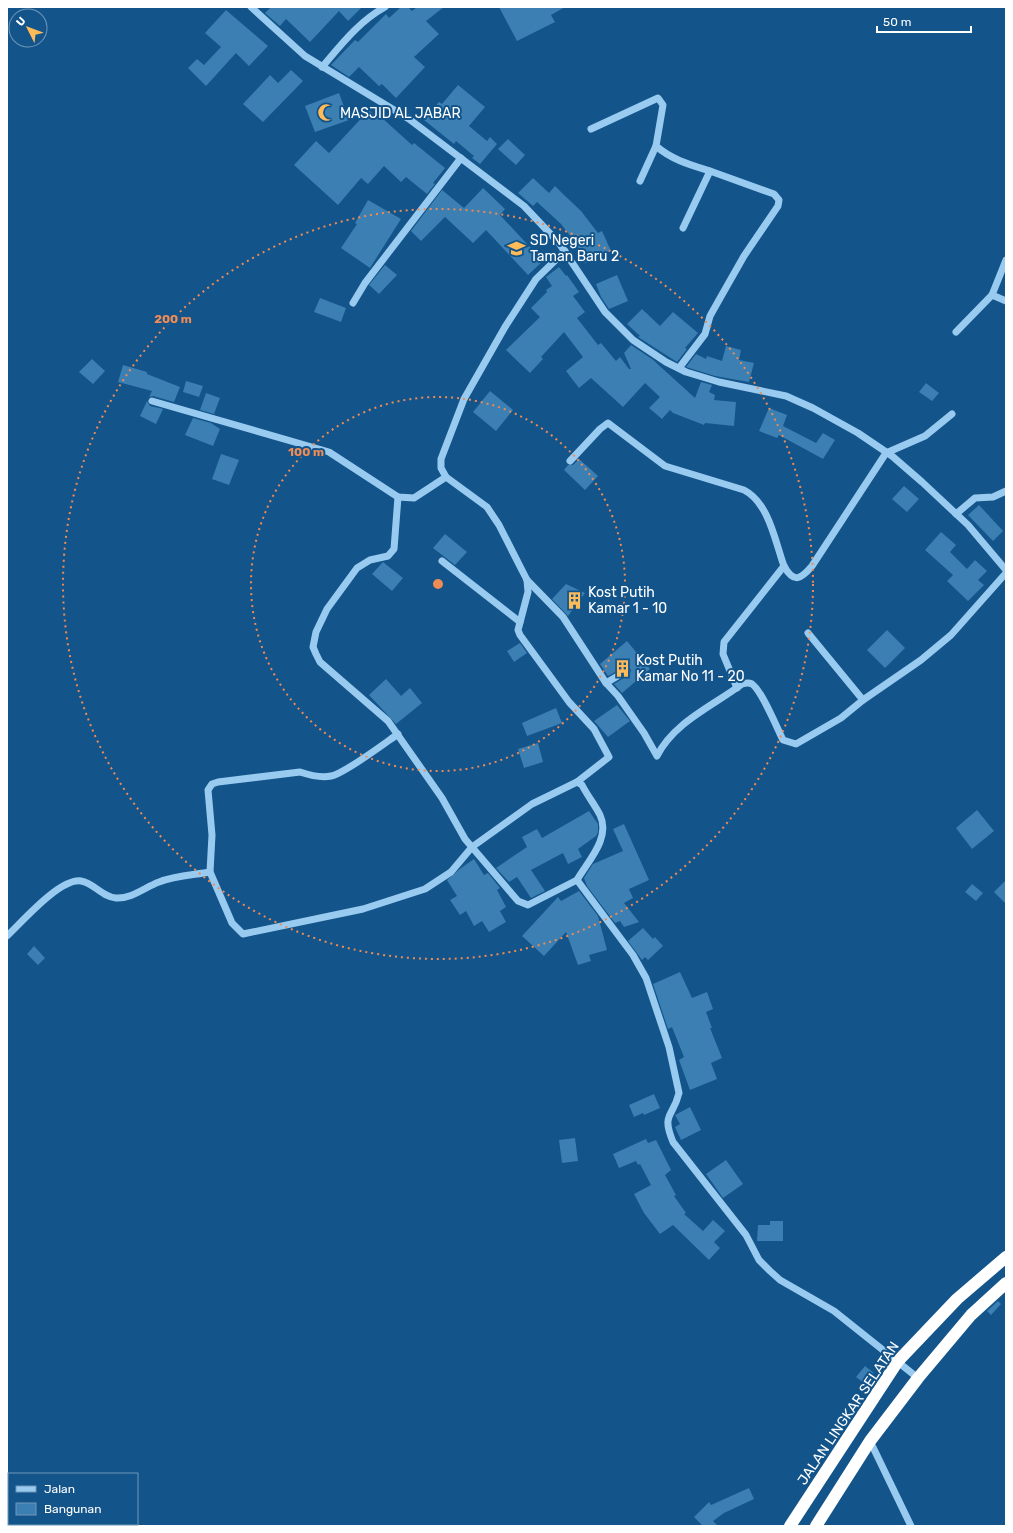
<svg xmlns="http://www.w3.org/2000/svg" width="1013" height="1533" viewBox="0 0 1013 1533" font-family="Rubik,sans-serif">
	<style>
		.building { fill: #3b7fb3 }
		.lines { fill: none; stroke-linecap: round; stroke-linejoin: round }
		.minor { stroke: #99cbf0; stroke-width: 7 }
		.highway { stroke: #fff; stroke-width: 12 }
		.ring { fill: none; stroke: #ef8b55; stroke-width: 2; stroke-dasharray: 2 4 }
		.labels { text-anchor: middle; stroke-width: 4; stroke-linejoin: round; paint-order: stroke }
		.poi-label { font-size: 14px; fill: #fff; stroke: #13548a; text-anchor: start }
		.street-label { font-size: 14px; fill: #fff; stroke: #13548a }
		.centre { fill: #ef8b55; stroke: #13548a; stroke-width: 2 }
		.ring-label { font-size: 12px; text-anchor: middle; font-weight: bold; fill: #ef8b55; stroke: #13548a; stroke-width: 4; stroke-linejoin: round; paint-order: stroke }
	</style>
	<rect width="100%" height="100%" fill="#13548a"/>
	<g class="building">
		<path d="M271,7h91l-14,14 -9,-10 -29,31 -24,-23 -6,7 -15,-13z"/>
		<path d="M401,7h7l4,4 5,-4h27l-18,14 13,13 -25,23 11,10 -29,31 -14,-14 -3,2 -20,-19 -10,10 -18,-12 24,-25 3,2 28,-28 3,4z"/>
		<path d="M499,7h66l-14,8 4,7 -38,19z"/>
		<path d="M226,10l42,36 -19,20 -13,-13 -30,33 -18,-18 9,-9 7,6 17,-18 -16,-14z"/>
		<path d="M291,70l12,11 -40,41 -20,-18 27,-29 8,8z"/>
		<path d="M458,85l27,22 -16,19 18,15 3,-4 7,7 -17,20 -8,-6 2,-2 -18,-15 -2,3 -30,-24 15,-18 3,2z"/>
		<path d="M339,93l10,27 -34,12 -10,-26z"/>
		<path d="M369,110l10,9 2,-2 31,28 2,-2 31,25 -12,15 2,1 -8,10 -21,-17 -5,5 -17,-16 -16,18 -7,-6 -23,27 -44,-40 22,-24 13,12z"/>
		<path d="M508,139l17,16 -9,10 -18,-16z"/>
		<path d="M533,178l16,15 6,-7 8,8 18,17 17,22 4,-2 9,20 -26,12 -8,-18 -16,-21 -24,-22 -4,4 -15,-13z"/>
		<path d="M483,188l22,21 -5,6 43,46 -15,14 -42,-45 -13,13 -28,-26 -24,24 -10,-10 31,-41 22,18z"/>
		<path d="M368,200l33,19 -31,49 -29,-20 16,-24 -2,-1z"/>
		<path d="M385,265l12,10 -18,19 -10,-9z"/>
		<path d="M559,267l7,9 1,-1 12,17 -6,4 12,16 -8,6 21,27 3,-2 15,18 4,-4 9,12h2l-7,-16 7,-8 21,14 43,39 6,-16 11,3 -3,7 6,3 -1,5 22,2 -2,24 -29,-3 -1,2 -31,-12 -3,-3 -8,9 -13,-11 11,-11 -15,-14 -22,24 -32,-29 -12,10 -13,-17 17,-14 -19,-25 -23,25 2,2 -13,14 -24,-23 34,-33 -9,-9 16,-16 -1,-2 6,-4 -6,-9z"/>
		<path d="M617,275l11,26 -19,8 -8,-12 -5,-13z"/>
		<path d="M320,298l26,10 -5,14 -27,-10z"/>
		<path d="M642,309l18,17 13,-14 25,21 -13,15 2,1 -10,13 -39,-25 2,-1 -13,-12z"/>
		<path d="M726,346l15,4 -2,10 15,3 -5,19 -34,-6 -29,-9 10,-13 10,5 1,-3 15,5z"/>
		<path d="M92,359l13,12 -12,13 -14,-12z"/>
		<path d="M123,365l24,7v2l33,13 -6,15 -21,-6 -4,1 3,-6 -34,-9z"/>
		<path d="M186,381l17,5 -4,11 -16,-5z"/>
		<path d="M926,383l13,10 -7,8 -13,-9z"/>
		<path d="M490,391l23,19 -17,21 -23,-19z"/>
		<path d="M206,393l14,5 -6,16 -14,-4z"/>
		<path d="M147,401l3,5 13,3 -7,15 -16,-8z"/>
		<path d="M769,408l18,7 -4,11 33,17 7,-10 12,7 -12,19 -44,-24 -2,3 -18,-7z"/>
		<path d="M193,418l18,5 9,6 -7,17 -28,-11z"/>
		<path d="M221,454l18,6 -10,25 -17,-6z"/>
		<path d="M579,459l19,17 -13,14 -21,-20 4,-5h5z"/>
		<path d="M904,486l15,13 -12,13 -15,-13z"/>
		<path d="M979,505l24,26 -10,10 -25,-26z"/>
		<path d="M941,532l15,13 -6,7 17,17 8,-9 12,11 -9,9 6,5 -16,16 -21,-20 6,-6 -28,-25z"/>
		<path d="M445,534l22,18 -12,13 -22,-17z"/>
		<path d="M383,562l20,16 -11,13 -20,-17z"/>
		<path d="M566,584l19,9 -17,23 -16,-17z"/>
		<path d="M887,630l18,18 -20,20 -18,-18z"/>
		<path d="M627,641l23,28 -28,24 -8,-9 15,-9 2,-4 -1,-3 -6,-1 -16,9 -8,-12z"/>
		<path d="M520,643l7,10 -13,9 -7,-11z"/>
		<path d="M386,679l15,17 9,-8 12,15 -26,21 -27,-29z"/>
		<path d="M617,705l13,16 -22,16 -14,-16z"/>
		<path d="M556,708l6,15 -35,13 -5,-13z"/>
		<path d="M538,743l5,19 -19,6 -6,-19z"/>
		<path d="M977,810l17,21 -22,18 -16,-21z"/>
		<path d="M589,811l9,13v8l-2,4 -18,13 4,8 -14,7 -5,-11 -32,17 14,21 -14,7 -14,-21 -8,5 -13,-14 31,-21 -5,-10 15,-8 5,9z"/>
		<path d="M624,824l25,56 -20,9 4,9 -9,5 15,19 -15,5 -4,-6 -5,2 -28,-37 -3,-8 9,-14 30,-13 -10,-22z"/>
		<path d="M474,859l10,16 4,-2 12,15 -3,2 9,17 -6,4 6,11 -17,10 -7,-11 -8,5 -8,-15 -6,4 -10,-15 7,-4 -10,-16 14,-12z"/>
		<path d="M1006,880v24l-12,-12z"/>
		<path d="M972,884l11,9 -7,8 -11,-9z"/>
		<path d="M579,891l19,25 9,34 -18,5 2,6 -13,4 -12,-33 -22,24 -22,-20 36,-39 3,4z"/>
		<path d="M643,928l10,11 2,-2 8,9 -15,14 -3,-3 -3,3 -14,-19z"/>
		<path d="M34,946l11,12 -7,7 -11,-11z"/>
		<path d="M680,972l12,26 15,-6 6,17 -7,3 6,16h-2l12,30 -11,5 6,16 -27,11 -11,-30 5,-3 -12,-30 -4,2 -15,-45z"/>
		<path d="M654,1094l6,14 -16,7 -1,-2 -9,4 -5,-12z"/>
		<path d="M690,1107l11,23 -20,10 -6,-13 5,-3 -5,-9z"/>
		<path d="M575,1138l3,23 -16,2 -3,-23z"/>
		<path d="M646,1139l2,4 8,-3 15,30 -6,5 11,20 -2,1 12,17 -2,1 19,17 10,-11 12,11 -11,11 6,6 -11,12 -36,-35 -13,9 -16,-21 -10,-19 17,-9 -11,-21 -2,1 -2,-4 -17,7 -6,-14z"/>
		<path d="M726,1160l17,24 -20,14 -17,-24z"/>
		<path d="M770,1221h13v20h-26l1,-16h12z"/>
		<path d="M998,1301l3,3 -10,11 -4,-4z"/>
		<path d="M865,1366l9,7 -9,11 -9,-7z"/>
		<path d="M749,1488l5,11 -30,14 -11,8 5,5h-15l-9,-9 15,-15 2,3z"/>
	</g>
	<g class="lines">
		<g class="minor">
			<path d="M251,7l54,49 104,63 115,87 35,37 46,69 28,28 33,22 20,10 33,10 67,14 27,12 45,25 34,23 30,26 46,43 38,45"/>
			<path d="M322,67c19,-22 36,-45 63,-60"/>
			<path d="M591,129l67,-31 5,7 -7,41c16,14 35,19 54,25"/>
			<path d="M640,181l16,-35"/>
			<path d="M565,251l-29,28 -31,48 -41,72 -23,60v9l5,9 41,30 12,18 28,55 1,12 -10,38 2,5 49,67 25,27 15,28 -32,25 5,3c5,10 13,20 18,30 11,23 -12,46 -23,65"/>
			<path d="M1006,260l-14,35 14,6"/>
			<path d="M353,303l12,-20 96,-125"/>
			<path d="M956,332l36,-37"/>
			<path d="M679,368l26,-34 5,-18 9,-16 25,-44 34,-50 1,-6 -5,-6 -64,-23 -27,57"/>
			<path d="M152,401l177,51 69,45 16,1 32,-21"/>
			<path d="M570,461l30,-32 8,-6 57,43 79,24c25,13 31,51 40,76 10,18 17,13 28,0l74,-113 39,-17 27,-22"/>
			<path d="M398,497l-4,52 -6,7 -18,4 -13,8 -30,41 -11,23 -3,15 3,7 4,8 68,59 54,77 23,41 53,62 10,4 49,-25 56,75 13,23 23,69 10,46c-6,25 -18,20 -6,49l73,93 13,25 11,11 10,9 54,31 84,67"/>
			<path d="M956,514l19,-16 18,-1 13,-6"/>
			<path d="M442,561l78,61"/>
			<path d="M527,580l36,37 43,66 12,13 26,37 13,23c17,-34 56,-50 85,-72 4,-1 6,-2 10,0 10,7 25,44 31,56l13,4 45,-26 22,-18"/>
			<path d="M808,633l55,67 58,-40 30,-25 55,-62"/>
			<path d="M606,683l20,-12"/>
			<path d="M737,688l-14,-34 1,-12 60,-76"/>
			<path d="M210,872l2,-37 -4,-45 4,-6 6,-2 82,-10c9,3 22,6 31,4 13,-2 54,-33 67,-42"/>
			<path d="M7,936c16,-15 53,-58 74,-55 13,2 21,16 35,17 16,1 29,-11 43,-16 15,-6 34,-7 51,-10l22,51 11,11 120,-25 62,-20 26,-17 21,-25 60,-43 45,-22"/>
			<path d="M870,1441l41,85"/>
			<path d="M7,1522l2,4"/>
		</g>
		<g class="highway">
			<path d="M790,1526l108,-165 59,-62 49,-42"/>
			<path d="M816,1526l54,-85 48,-63 53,-63 35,-32"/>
		</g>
	</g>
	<g class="ring">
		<circle cx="438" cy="584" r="187"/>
		<circle cx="438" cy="584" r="375"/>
	</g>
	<defs>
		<symbol id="mosque-bare" viewBox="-9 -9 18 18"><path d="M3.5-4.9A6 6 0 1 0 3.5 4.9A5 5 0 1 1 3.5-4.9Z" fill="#ffbb58" stroke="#13548a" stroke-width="2.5" paint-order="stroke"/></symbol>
		<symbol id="school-bare" viewBox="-9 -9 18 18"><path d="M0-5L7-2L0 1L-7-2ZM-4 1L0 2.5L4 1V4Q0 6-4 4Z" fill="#ffbb58" stroke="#13548a" stroke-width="2.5" paint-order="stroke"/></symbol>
		<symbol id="building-bare" viewBox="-9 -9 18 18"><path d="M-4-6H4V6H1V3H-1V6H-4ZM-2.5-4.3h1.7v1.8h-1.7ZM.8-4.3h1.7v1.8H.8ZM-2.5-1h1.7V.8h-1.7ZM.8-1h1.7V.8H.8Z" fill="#ffbb58" stroke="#13548a" stroke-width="2.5" paint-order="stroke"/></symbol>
	</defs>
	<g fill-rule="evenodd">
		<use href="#mosque-bare" x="314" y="100" width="25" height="25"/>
		<use href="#school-bare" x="504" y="236" width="25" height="25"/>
		<use href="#building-bare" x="562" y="588" width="25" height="25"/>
		<use href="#building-bare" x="610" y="656" width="25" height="25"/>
	</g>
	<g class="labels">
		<g class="poi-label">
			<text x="340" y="118">MASJID AL JABAR</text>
			<text x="530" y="245">SD Negeri<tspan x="530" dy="16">Taman Baru 2</tspan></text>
			<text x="588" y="597">Kost Putih<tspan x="588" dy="16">Kamar 1 - 10</tspan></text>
			<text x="636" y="665">Kost Putih<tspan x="636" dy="16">Kamar No 11 - 20</tspan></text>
		</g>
		<g class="street-label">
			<text transform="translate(848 1413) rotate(-56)" y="5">JALAN LINGKAR SELATAN</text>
		</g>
	</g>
	<circle cx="438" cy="584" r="6" class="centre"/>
	<g class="ring-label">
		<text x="173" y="323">200 m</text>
		<text x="306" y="456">100 m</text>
	</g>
	<rect width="1013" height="1533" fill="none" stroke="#ffffff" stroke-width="16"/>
	<rect x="8" y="1473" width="130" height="52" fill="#13548a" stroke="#7198b9"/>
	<rect x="16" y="1486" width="20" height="6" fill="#99cbf0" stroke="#7198b9"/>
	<text x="44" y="1493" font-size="12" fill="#ffffff">Jalan</text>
	<rect x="16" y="1503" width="20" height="12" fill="#3b7fb3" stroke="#7198b9"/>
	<text x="44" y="1513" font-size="12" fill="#ffffff">Bangunan</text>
	<g transform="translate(28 28) rotate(312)"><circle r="19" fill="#13548a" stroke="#7198b9"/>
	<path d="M0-3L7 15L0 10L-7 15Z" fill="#ffbb58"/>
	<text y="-6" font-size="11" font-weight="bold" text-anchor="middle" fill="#ffffff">U</text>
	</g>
	<path d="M877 26v6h94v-6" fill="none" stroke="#ffffff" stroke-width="2"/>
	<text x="883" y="26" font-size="12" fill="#ffffff" stroke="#13548a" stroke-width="3" paint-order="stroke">50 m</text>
</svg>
